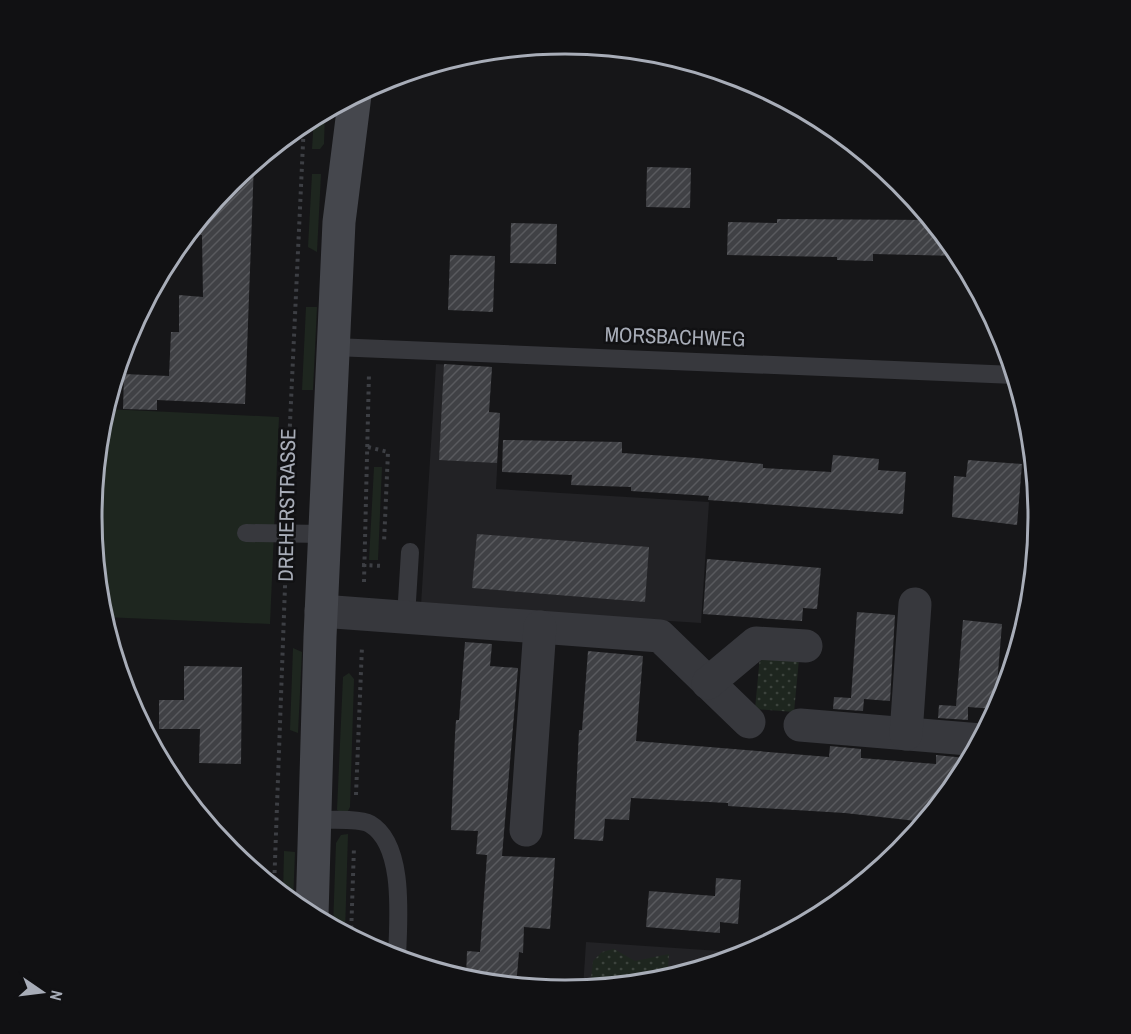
<svg xmlns="http://www.w3.org/2000/svg" width="1131" height="1034" viewBox="0 0 1131 1034" font-family="'Archivo Narrow',sans-serif">
	<style>
		.built { fill: #222225 }
		.grass { fill: #1e261f }
		.park { fill: url(#park-dots) }
		.building { fill: url(#building-hatch) }
		.lines { fill: none; stroke-linecap: round; stroke-linejoin: round }
		.path { stroke: #3d3f44; stroke-width: 4; stroke-dasharray: 3 4.5; stroke-linecap: butt }
		.service { stroke: #37383d; stroke-width: 18 }
		.minor { stroke: #37383d; stroke-width: 33 }
		.secondary { stroke: #45474d; stroke-width: 33 }
		.labels { text-anchor: middle; stroke-width: 5; stroke-linejoin: round; paint-order: stroke }
		.street-label { font-size: 21px; fill: #a8adb8; stroke: #111113 }
		.rim { fill: none; stroke: #a8adb8; stroke-width: 3 }
	</style>
	<defs>
		<pattern id="park-dots" width="8" height="8" patternUnits="userSpaceOnUse" patternTransform="scale(1.5)"><rect width="8" height="8" fill="#1e261f"/><path d="M2 2h.1M6 6h.1" fill="none" stroke="#3c433d" stroke-width="1.8" stroke-linecap="round"/></pattern>
		<pattern id="building-hatch" width="6" height="6" patternUnits="userSpaceOnUse" patternTransform="scale(1.5)"><rect width="6" height="6" fill="#404145"/><path d="M-1 1l2-2M0 6l6-6M5 7l2-2" fill="none" stroke="#595a5e"/></pattern>
	</defs>
	<rect width="100%" height="100%" fill="#161618"/>
	<g class="built">
		<path d="M436,364l56,3 -3,45 11,1 -4,76 213,13 -8,121 -280,-18z"/>
		<path d="M586,942l164,11 -92,28 -75,8z"/>
	</g>
	<g class="grass">
		<path d="M325,111l-1,33 -4,5h-8l2,-32z"/>
		<path d="M312,174h9l-4,78 -9,-5z"/>
		<path d="M306,307h11l-4,83h-11z"/>
		<path d="M106,409l173,8 -9,207 -167,-7 -11,-100 9,-93z"/>
		<path d="M374,467h8l-4,93h-9z"/>
		<path d="M293,648l9,4 -4,81 -8,-3z"/>
		<path d="M349,673l5,6 -4,128 -3,6h-4l-6,-3 6,-133z"/>
		<path d="M348,834l-3,99 -12,-6 3,-84 5,-8z"/>
		<path d="M284,851l11,1 -2,51 -10,-8z"/>
	</g>
	<g class="park">
		<path d="M760,656l39,3 -5,53 -39,-3z"/>
		<path d="M614,949l21,12 34,-7 -2,25 -77,9 3,-27 9,-9z"/>
	</g>
	<g class="building">
		<path d="M254,163l-9,241 -88,-4v10l-34,-1 1,-35 45,2 2,-44h8v-37l24,2 -1,-62 -14,-1 43,-52z"/>
		<path d="M647,167l44,1 -1,40 -44,-1z"/>
		<path d="M777,219l155,1 28,36 -87,-2v7l-36,-1v-3l-110,-2 1,-33 49,1z"/>
		<path d="M511,223l46,1 -1,40 -46,-1z"/>
		<path d="M450,255l45,1 -2,56 -45,-2z"/>
		<path d="M444,364l48,3 -3,45 11,1 -3,50 -58,-3z"/>
		<path d="M503,440l119,2v11l75,5 66,6v4l68,4 2,-17 46,4 -1,11 28,2 -3,42 -195,-14 1,-4 -78,-5v-4l-60,-2 1,-10 -70,-3z"/>
		<path d="M968,460l54,4 -5,61 -65,-8 2,-41 12,1z"/>
		<path d="M477,534l172,13 -4,55 -173,-14z"/>
		<path d="M707,559l114,9 -4,41 -14,-1 -1,13 -99,-7z"/>
		<path d="M857,612l38,3 -5,86 -26,-2 -1,12 -30,-2 1,-12 17,1z"/>
		<path d="M963,620l39,4 -7,85 -27,-2v13l-30,-2 1,-13 17,1z"/>
		<path d="M465,642l27,2 -2,22 28,2 -16,188 53,2 -5,71 -26,-2 -1,26 -4,-1 -3,34 -50,-7 1,-28 13,1 7,-97 -11,-1 2,-23 -27,-1 4,-95 1,-15h3z"/>
		<path d="M588,651l55,5 -7,85 193,16 1,-11 31,3v9l75,6v-9l30,3 1,8 -8,14 -34,42 -80,-9 -117,-7v-3l-97,-5 -2,22 -24,-1 -2,22 -29,-2 5,-109h3z"/>
		<path d="M184,666l58,1 -1,97 -42,-1 1,-34h-41v-29h25z"/>
		<path d="M716,878l25,2 -3,44 -18,-2v11l-74,-6 3,-36 66,5z"/>
	</g>
	<g class="lines">
		<g class="path">
			<path d="M368,447l20,5 -4,91"/>
			<path d="M286,509l18,-387"/>
			<path d="M362,565l21,1"/>
			<path d="M364,582l5,-209"/>
			<path d="M356,795l6,-149"/>
			<path d="M274,888l12,-329"/>
			<path d="M351,936l3,-89"/>
		</g>
		<g class="service">
			<path d="M334,347l681,28"/>
			<path d="M246,533l79,1"/>
			<path d="M406,617l4,-65"/>
			<path d="M315,820c12,0 45,-2 55,4 36,21 28,98 27,134"/>
		</g>
		<g class="minor">
			<path d="M321,611l339,25 89,86"/>
			<path d="M708,683l48,-40 50,3"/>
			<path d="M800,725l181,15"/>
			<path d="M906,734l9,-130"/>
			<path d="M526,830l14,-203"/>
		</g>
		<path class="secondary" d="M312,916l8,-279 19,-415 16,-127"/>
	</g>
	<g class="labels">
		<g class="street-label">
			<text transform="translate(675 337) rotate(2)" y="7">MORSBACHWEG</text>
			<text transform="translate(287 505) rotate(-89)" y="7">DREHERSTRASSE</text>
		</g>
	</g>
	<path d="M0 0H1131V1034H0ZM102 517a463 463 0 1 1 926 0a463 463 0 1 1-926 0Z" fill="#111113" fill-rule="evenodd"/>
	<path class="rim" d="M102 517a463 463 0 1 1 926 0a463 463 0 1 1-926 0Z"/>
	<g transform="translate(42 992) rotate(104)" stroke="#111113" stroke-width="4.5" paint-order="stroke">
	<path d="M0-4.5L10 22L0 15L-10 22Z" fill="#a8adb8"/>
	<text y="-9" font-size="16" font-weight="bold" text-anchor="middle" fill="#a8adb8">N</text>
	</g>
</svg>
